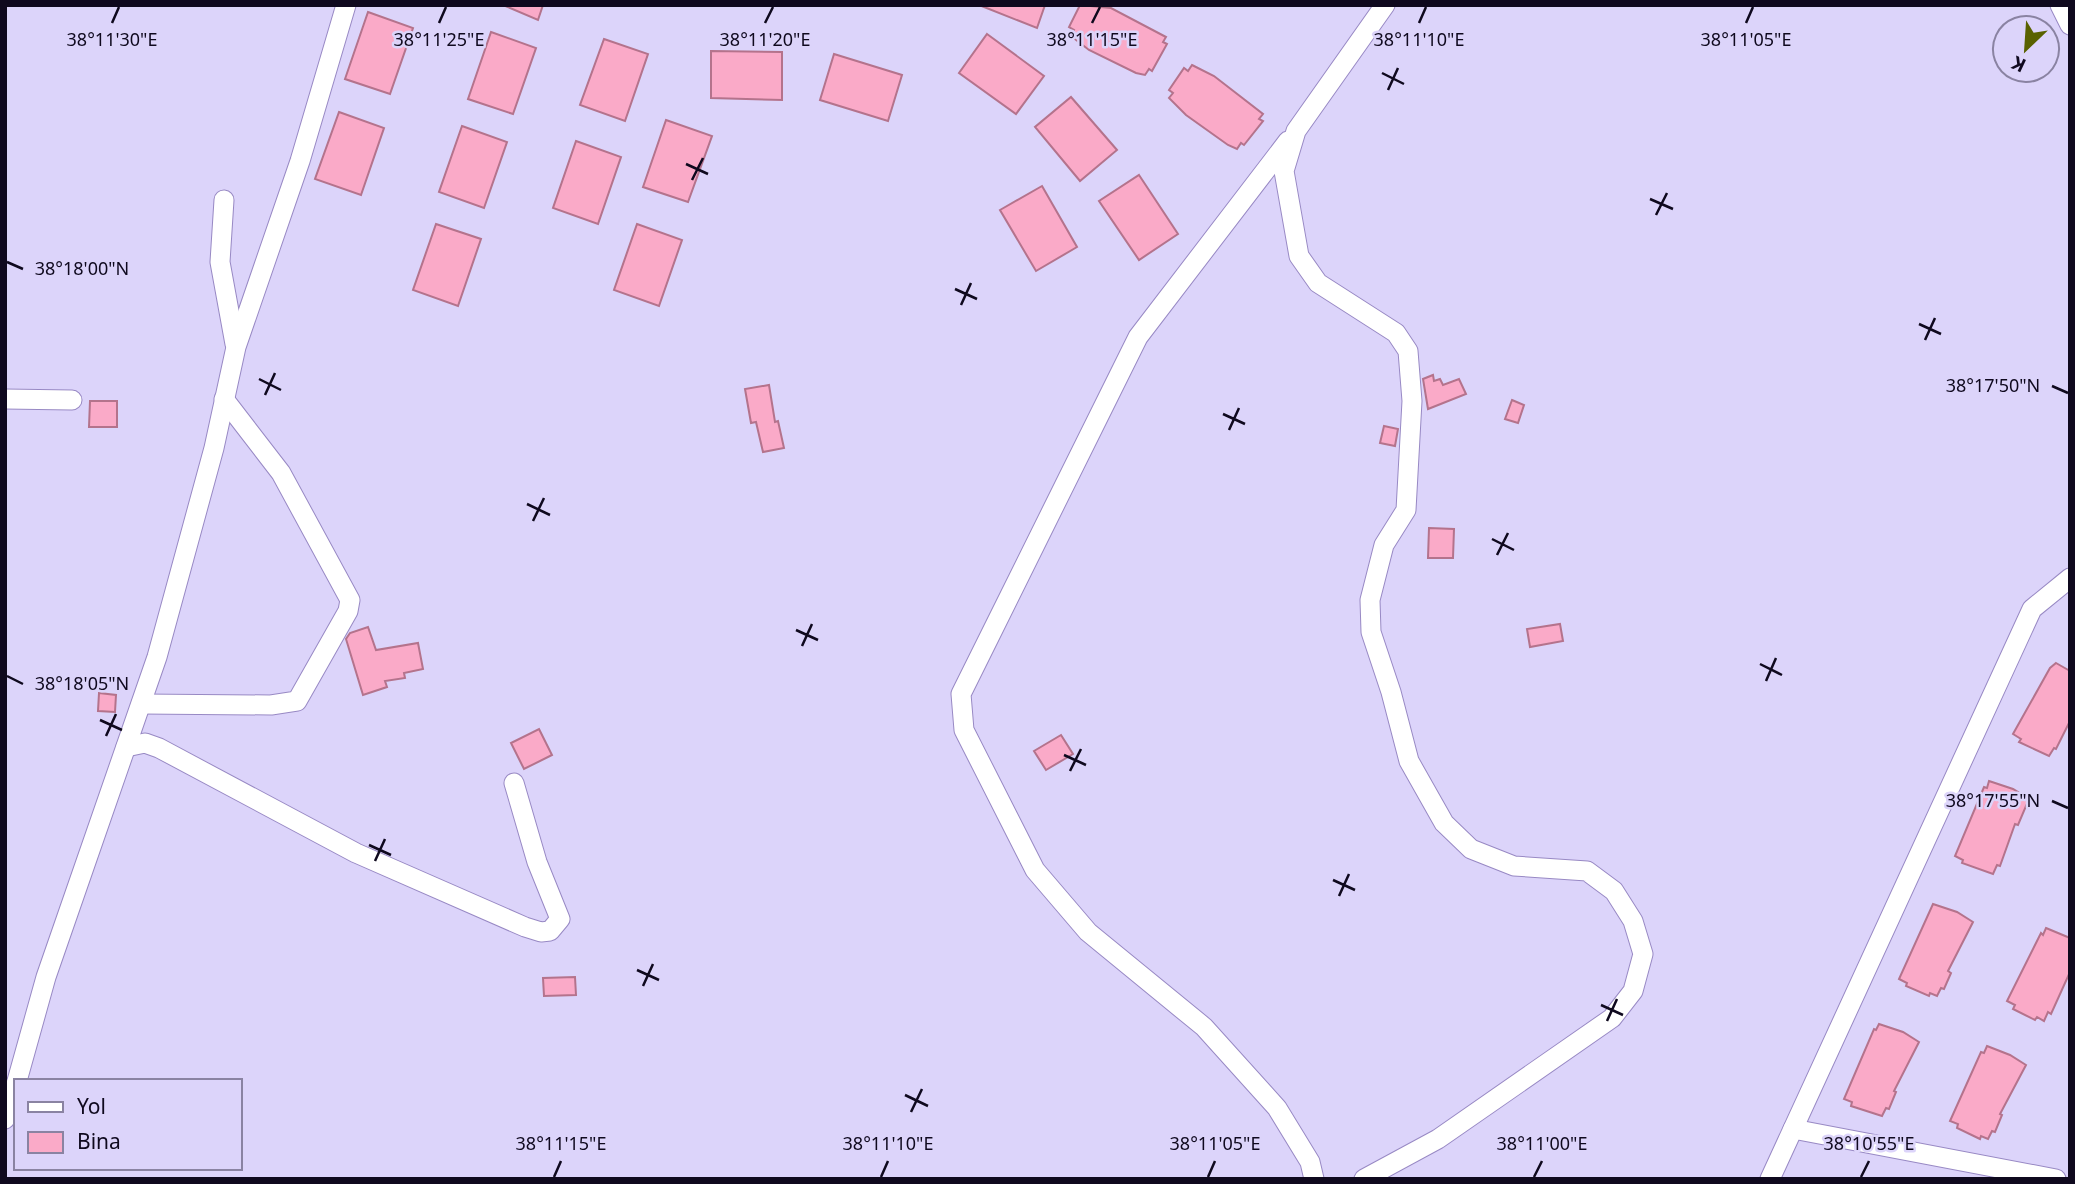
<svg xmlns="http://www.w3.org/2000/svg" width="2075" height="1184" viewBox="0 0 2075 1184" font-family="'Noto Sans',sans-serif">
	<style>
		.building { fill: #faaac8; stroke: #b4738c; stroke-width: 2 }
		.lines { fill: none; stroke-linecap: round; stroke-linejoin: round }
		.minor-casing { stroke: #9889c4; stroke-width: 21 }
		.minor { stroke: #fff; stroke-width: 19 }
		.ticks { fill: none; stroke: #0f091e; stroke-width: 2.5 }
		.ticks-label { font-size: 18px; text-anchor: middle; fill: #0f091e; stroke: #dcd4fa; stroke-width: 5; stroke-linejoin: round; paint-order: stroke }
	</style>
	<rect width="100%" height="100%" fill="#dcd4fa"/>
	<g class="building">
		<path d="M503,5h40l-5,15z"/>
		<path d="M979,5h66l-8,23z"/>
		<path d="M1080,5l31,3 55,29 -3,5 4,2 -15,27 -3,-2 -4,6 -9,-2 -47,-23 -18,-14 3,-6 -5,-3z"/>
		<path d="M368,12l45,16 -23,66 -45,-15z"/>
		<path d="M491,32l45,16 -23,66 -45,-15z"/>
		<path d="M987,34l57,42 -28,38 -57,-41z"/>
		<path d="M604,39l44,15 -23,67 -45,-16z"/>
		<path d="M711,51l71,1v48l-71,-2z"/>
		<path d="M834,54l68,21 -14,46 -68,-21z"/>
		<path d="M1192,65l22,11 49,38 -4,5 4,2 -19,24 -3,-2 -4,6 -9,-4 -42,-30 -17,-17 4,-5 -4,-3 15,-22 4,3z"/>
		<path d="M1071,97l46,53 -37,31 -45,-54z"/>
		<path d="M339,112l45,16 -23,67 -46,-16z"/>
		<path d="M666,120l46,16 -24,66 -45,-15z"/>
		<path d="M462,126l45,16 -23,66 -45,-16z"/>
		<path d="M576,141l45,16 -23,67 -45,-16z"/>
		<path d="M1139,175l39,59 -39,26 -40,-59z"/>
		<path d="M1042,186l35,61 -41,24 -36,-61z"/>
		<path d="M436,224l45,15 -23,67 -45,-16z"/>
		<path d="M637,224l45,16 -23,66 -45,-16z"/>
		<path d="M1433,375l1,6 6,-2 3,6 16,-6 7,15 -38,15 -5,-30z"/>
		<path d="M769,385l6,37 3,-1 6,27 -21,4 -7,-30 -5,1 -6,-34z"/>
		<path d="M1512,400l12,5 -6,18 -13,-4z"/>
		<path d="M90,401h27v26h-28z"/>
		<path d="M1384,426l14,3 -3,17 -15,-3z"/>
		<path d="M1429,528l25,1 -1,29h-25z"/>
		<path d="M1560,624l3,17 -33,6 -3,-18z"/>
		<path d="M368,627l8,23 42,-7 5,26 -19,4 1,5 -20,3 2,6 -24,8 -17,-56 4,-6z"/>
		<path d="M2056,663l14,8v50l-14,28 -2,-1 -5,8 -30,-14 2,-3 -8,-5 37,-66z"/>
		<path d="M99,693l17,2 -1,17 -17,-1z"/>
		<path d="M539,729l13,26 -28,14 -13,-26z"/>
		<path d="M1061,735l12,19 -27,16 -12,-19z"/>
		<path d="M1989,781l24,8 16,10 -11,26 -3,-1 -15,42 -3,-1 -4,9 -31,-11 1,-3 -8,-4 29,-69 3,1z"/>
		<path d="M1933,904l24,8 16,10 -25,49 3,2 -7,16 -3,-1 -4,8 -7,-3 -1,3 -23,-10 1,-3 -8,-4z"/>
		<path d="M2046,928l24,10v34l-19,42 -3,-2 -4,9 -7,-4 -2,3 -22,-11 2,-4 -8,-4 34,-68 2,2z"/>
		<path d="M575,977l1,18 -32,1 -1,-18z"/>
		<path d="M1879,1024l24,8 16,10 -25,49 2,1 -7,17 -3,-1 -4,8 -31,-10 1,-4 -8,-3 30,-70 2,1z"/>
		<path d="M1987,1046l23,9 16,10 -26,49 2,1 -7,17 -3,-1 -4,8 -7,-3 -1,3 -23,-11 1,-4 -8,-3 31,-69 3,1z"/>
	</g>
	<g class="lines">
		<defs>
			<g id="minor">
				<path d="M2060,5l10,20"/>
				<path d="M1288,141l-150,196 -177,357 3,36 71,140 53,62 116,95 73,81 33,54 4,17"/>
				<path d="M224,200l-4,62 15,82"/>
				<path d="M5,399l67,1"/>
				<path d="M141,704l130,1 26,-4 51,-90 2,-11 -69,-127 -57,-74"/>
				<path d="M126,747l19,-4 14,5 197,105 169,74 16,5 9,-1 10,-12 -23,-57 -23,-79"/>
				<path d="M17,1081l29,-104 111,-320 57,-209 22,-101 64,-186 46,-156"/>
				<path d="M5,1119l11,-35"/>
				<path d="M1793,1129l263,50"/>
				<path d="M1364,1179l74,-40 174,-121 21,-27 10,-37 -10,-33 -19,-30 -27,-20 -73,-5 -43,-17 -27,-26 -35,-62 -18,-69 -20,-60 -1,-32 14,-55 22,-35 6,-109 -4,-50 -12,-18 -78,-50 -19,-27 -15,-85 12,-40 89,-126"/>
				<path d="M1770,1179l262,-570 38,-31"/>
			</g>
		</defs>
		<use href="#minor" class="minor-casing"/>
		<use href="#minor" class="minor"/>
	</g>
	<path class="ticks" d="M112,23l7,-16M439,23l7,-16M765,23l8,-16M1092,23l8,-16M1419,23l7,-16M1746,23l7,-16M1382,73l22,11M1388,90l10,-22M686,164l22,10M692,180l11,-22M1650,199l23,10M1656,215l11,-22M7,262l16,7M955,289l22,10M961,305l10,-22M1919,324l22,10M1925,340l10,-22M259,379l22,11M2052,386l16,7M265,395l10,-22M1223,414l22,10M1229,430l10,-22M527,504l23,11M533,521l11,-23M1492,539l22,11M1497,555l11,-22M796,630l22,10M802,646l10,-22M1760,664l22,11M7,676l16,8M1766,681l10,-23M100,720l22,10M106,736l10,-22M1064,755l22,10M1070,771l11,-22M2052,801l16,7M369,845l22,10M375,861l10,-22M1333,880l22,10M1339,896l10,-22M637,970l22,10M643,986l10,-22M1601,1005l22,10M1607,1021l10,-22M905,1095l23,11M911,1112l11,-23M554,1177l7,-16M881,1177l7,-16M1208,1177l7,-16M1534,1177l8,-16M1861,1177l8,-16"/>
	<g class="ticks-label">
		<text x="112" y="46">38°11'30"E</text>
		<text x="439" y="46">38°11'25"E</text>
		<text x="765" y="46">38°11'20"E</text>
		<text x="1092" y="46">38°11'15"E</text>
		<text x="1419" y="46">38°11'10"E</text>
		<text x="1746" y="46">38°11'05"E</text>
		<text x="82" y="275">38°18'00"N</text>
		<text x="1993" y="392">38°17'50"N</text>
		<text x="82" y="690">38°18'05"N</text>
		<text x="1993" y="807">38°17'55"N</text>
		<text x="561" y="1150">38°11'15"E</text>
		<text x="888" y="1150">38°11'10"E</text>
		<text x="1215" y="1150">38°11'05"E</text>
		<text x="1542" y="1150">38°11'00"E</text>
		<text x="1869" y="1150">38°10'55"E</text>
	</g>
	<rect width="2075" height="1184" fill="none" stroke="#0f091e" stroke-width="14"/>
	<rect x="14" y="1079" width="228" height="91" fill="#dcd4fa" stroke="#8a83a2" stroke-width="2"/>
	<rect x="28" y="1102" width="35" height="10" fill="#ffffff" stroke="#8a83a2" stroke-width="2"/>
	<text x="77" y="1114" font-size="21" fill="#0f091e">Yol</text>
	<rect x="28" y="1132" width="35" height="21" fill="#faaac8" stroke="#8a83a2" stroke-width="2"/>
	<text x="77" y="1149" font-size="21" fill="#0f091e">Bina</text>
	<g transform="translate(2026 49) rotate(205)"><circle r="33" fill="#dcd4fa" stroke="#8a83a2" stroke-width="2"/>
	<path d="M0-5L12 26L0 18L-12 26Z" fill="#596100"/>
	<text y="-10" font-size="19" font-weight="bold" text-anchor="middle" fill="#0f091e">K</text>
	</g>
</svg>
